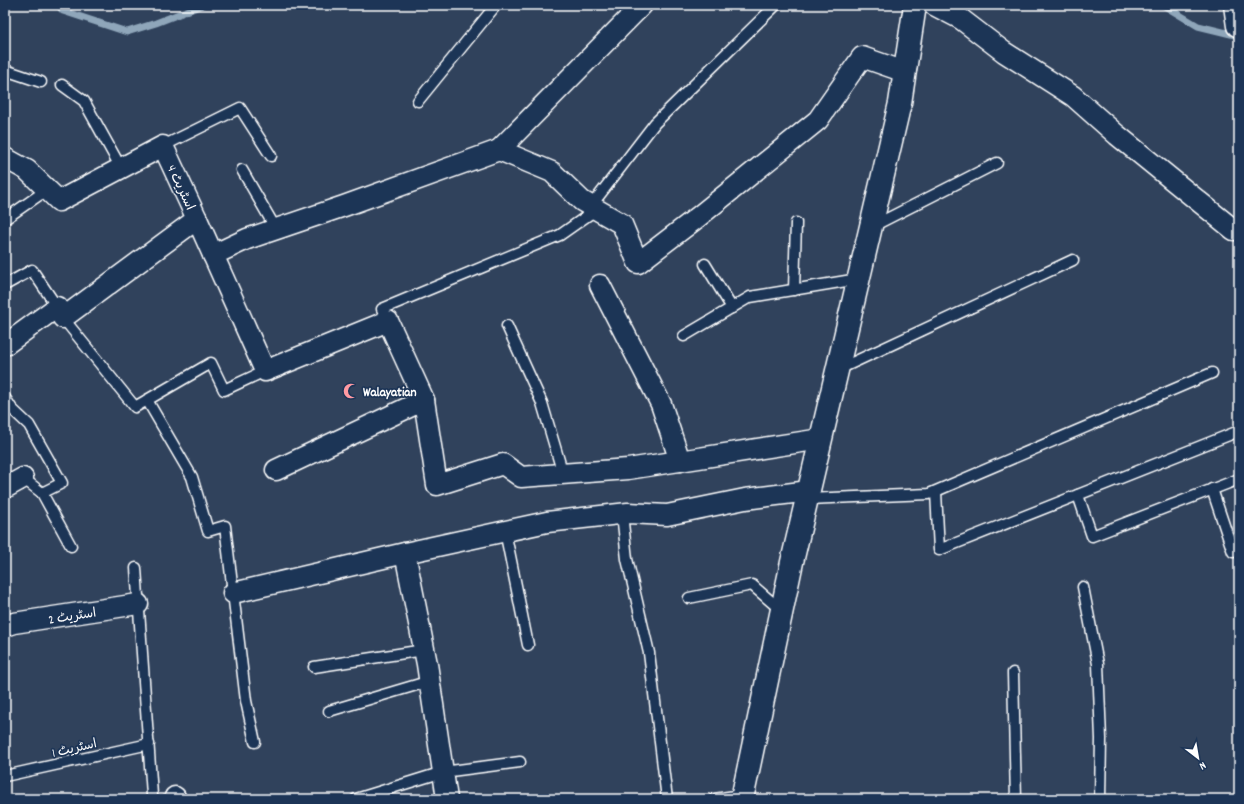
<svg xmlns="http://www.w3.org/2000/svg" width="1244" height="804" viewBox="0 0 1244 804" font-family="Dekko,'Playpen Sans Arabic',sans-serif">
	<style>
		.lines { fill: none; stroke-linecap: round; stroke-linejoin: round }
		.stream { stroke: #8fa6ba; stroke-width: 7 }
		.service-casing { stroke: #fff; stroke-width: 13 }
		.minor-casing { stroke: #fff; stroke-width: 23 }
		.tertiary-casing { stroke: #fff; stroke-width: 25 }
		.service { stroke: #1d3557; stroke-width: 10 }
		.minor { stroke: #1d3557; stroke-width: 20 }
		.tertiary { stroke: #1d3557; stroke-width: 22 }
		.labels { text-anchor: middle; stroke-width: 3.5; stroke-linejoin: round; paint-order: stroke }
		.street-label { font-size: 13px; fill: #fff; stroke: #1d3557 }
		.poi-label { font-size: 13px; font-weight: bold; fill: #fff; stroke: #1d3557; text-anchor: start }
	</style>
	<rect width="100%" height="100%" fill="#30425c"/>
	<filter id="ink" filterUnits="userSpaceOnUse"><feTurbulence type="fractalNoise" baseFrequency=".025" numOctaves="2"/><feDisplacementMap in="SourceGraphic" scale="8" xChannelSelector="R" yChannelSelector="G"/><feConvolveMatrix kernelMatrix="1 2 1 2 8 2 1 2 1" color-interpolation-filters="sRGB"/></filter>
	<g filter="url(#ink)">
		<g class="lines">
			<g class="stream">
				<path d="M58,5l5,6 64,21 29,-9 46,-18"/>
				<path d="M1163,5l35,21 41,10"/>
			</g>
			<defs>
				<g id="service">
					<path d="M5,70l36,12"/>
					<path d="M62,85l22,16 37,67"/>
					<path d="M418,101l78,-96"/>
					<path d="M163,146l77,-38 31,48"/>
					<path d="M242,170l34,59"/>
					<path d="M591,206l64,-83 121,-118"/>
					<path d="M5,219l43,-30"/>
					<path d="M873,226l124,-63"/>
					<path d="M705,264l27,44"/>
					<path d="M5,285l27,-15 25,37"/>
					<path d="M794,290l2,-67"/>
					<path d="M63,318l72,89 76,-44 13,27 41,-19"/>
					<path d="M388,321l-6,-12 178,-74 37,-26"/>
					<path d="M507,326l35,77 21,71"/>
					<path d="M684,336l66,-39 108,-18"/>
					<path d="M837,370l236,-110"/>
					<path d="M5,398l7,11 17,16 33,58 -20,10"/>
					<path d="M147,400l45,77 16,54 17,-5 21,175 9,41"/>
					<path d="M23,478l19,15 29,53"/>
					<path d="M1212,489l21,63 6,-3"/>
					<path d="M936,492l3,58 300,-119"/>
					<path d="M1078,495l14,41 147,-57"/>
					<path d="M807,499l122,-5 283,-121"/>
					<path d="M622,514l5,45 22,94 18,146"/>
					<path d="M505,531l23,114"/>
					<path d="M136,568l16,227"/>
					<path d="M1083,587l15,77 3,75 -1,60"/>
					<path d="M689,598l63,-13 30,26"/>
					<path d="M314,667l110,-17"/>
					<path d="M1013,673l3,126"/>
					<path d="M329,711l101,-30"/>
					<path d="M5,776l144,-32"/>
					<path d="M356,799l87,-27 77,-10"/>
					<path d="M714,799l28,-4"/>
				</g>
				<g id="minor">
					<path d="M934,5l27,14 43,33 69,44 44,39 117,95"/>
					<path d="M1234,5l3,21"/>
					<path d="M499,150l143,-145"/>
					<path d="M5,158l22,12 32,31 104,-55 34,73 -134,99 -6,-11 -52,38"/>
					<path d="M197,219l68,152 123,-50 36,79 -148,70"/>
					<path d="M213,255l34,-16 97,-33 155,-56 53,22 30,29 40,23 16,39 60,-46 120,-97 44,-63 43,15"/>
					<path d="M600,285l61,119 19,57"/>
					<path d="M424,400l13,85 66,-21 18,13 107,-8 193,-30"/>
					<path d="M5,488l18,-10"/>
					<path d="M405,553l142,-31 81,-9 39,2 78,-16 64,-8"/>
					<path d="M233,593l172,-40 22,111 20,135"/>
					<path d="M5,626l9,-3 124,-19"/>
					<path d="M175,797v2"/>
				</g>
				<path id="tertiary" d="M742,799l50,-237 108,-459 15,-98"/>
			</defs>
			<use href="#service" class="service-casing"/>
			<use href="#minor" class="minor-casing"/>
			<use href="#tertiary" class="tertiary-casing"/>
			<use href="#service" class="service"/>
			<use href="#minor" class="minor"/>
			<use href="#tertiary" class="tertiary"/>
		</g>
	</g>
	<defs>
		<symbol id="mosque-bare" viewBox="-9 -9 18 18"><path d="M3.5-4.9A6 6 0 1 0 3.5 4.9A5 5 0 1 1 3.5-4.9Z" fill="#ff9aa2" stroke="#1d3557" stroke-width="2.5" paint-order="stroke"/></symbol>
	</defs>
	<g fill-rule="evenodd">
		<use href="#mosque-bare" x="340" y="380" width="22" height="22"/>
	</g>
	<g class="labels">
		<g class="street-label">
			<text transform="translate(182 187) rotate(65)" y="5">اسٹریٹ 4</text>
			<text transform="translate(72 615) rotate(-9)" y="5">اسٹریٹ 2</text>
			<text transform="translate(74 747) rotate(-13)" y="5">اسٹریٹ 1</text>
		</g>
		<g class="poi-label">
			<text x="363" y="396">Walayatian</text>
		</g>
	</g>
	<rect width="1244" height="804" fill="none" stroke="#1d3557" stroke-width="20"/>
	<rect x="10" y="10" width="1224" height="784" fill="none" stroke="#fff" stroke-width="1.5" filter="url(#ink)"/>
	<g transform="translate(1198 758) rotate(149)" stroke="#1d3557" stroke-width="3" paint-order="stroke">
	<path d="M0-3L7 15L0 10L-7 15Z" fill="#ffffff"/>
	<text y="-6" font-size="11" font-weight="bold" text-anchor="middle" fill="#ffffff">N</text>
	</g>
</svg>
